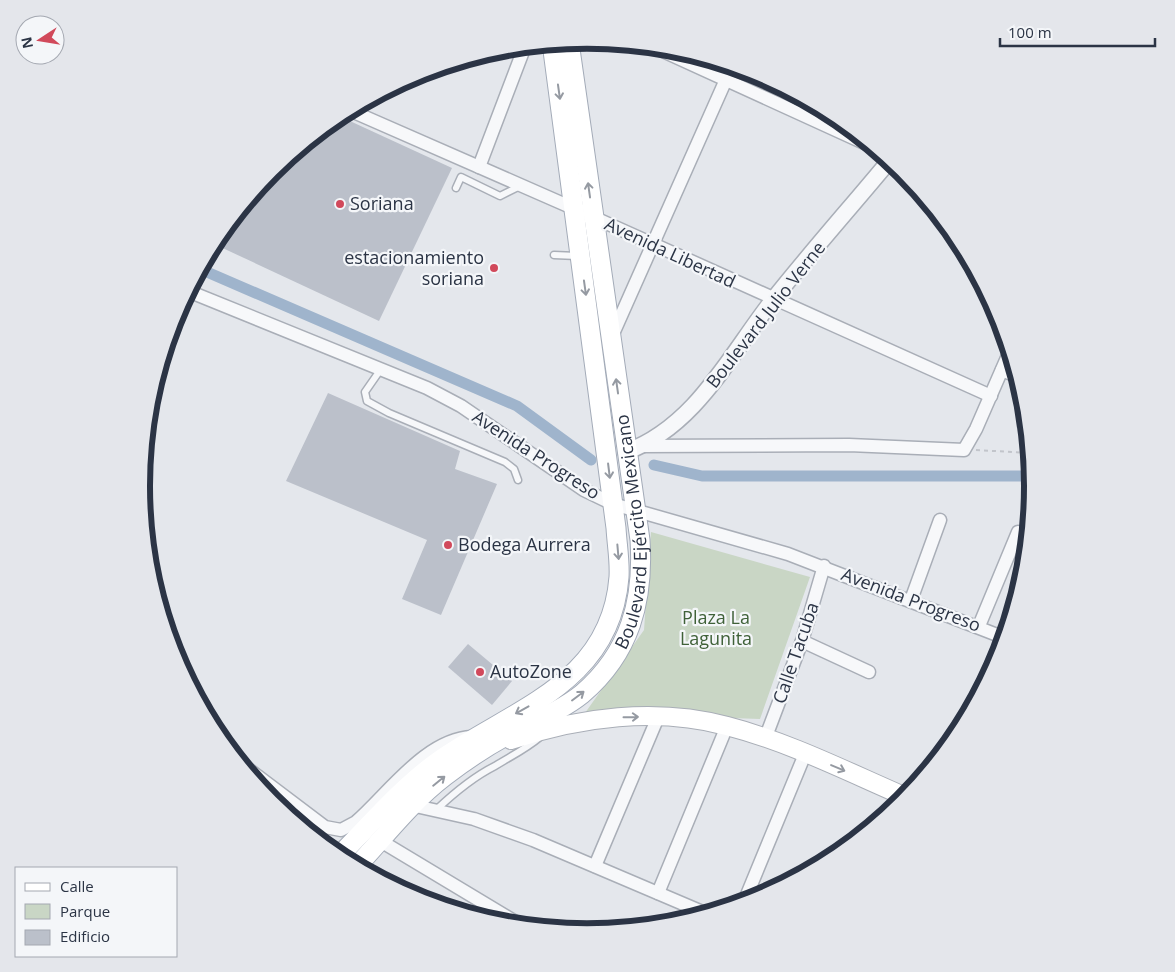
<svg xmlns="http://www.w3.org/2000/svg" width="1175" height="972" viewBox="0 0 1175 972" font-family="'Open Sans',sans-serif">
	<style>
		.green { fill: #c9d6c5 }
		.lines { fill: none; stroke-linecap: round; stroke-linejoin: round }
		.canal { stroke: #9fb4cc; stroke-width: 11 }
		.building { fill: #bbc0ca }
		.service-casing { stroke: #a9aeb7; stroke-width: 9 }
		.minor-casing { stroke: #a9aeb7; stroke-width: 15 }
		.tertiary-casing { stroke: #a9aeb7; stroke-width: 18 }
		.secondary-casing { stroke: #a9aeb7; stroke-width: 20 }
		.primary-casing { stroke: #a3abb8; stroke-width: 21 }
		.path { stroke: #c2c5cb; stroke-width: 2; stroke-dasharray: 4 4; stroke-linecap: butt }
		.service { stroke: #f7f8fa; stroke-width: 6 }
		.minor { stroke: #f7f8fa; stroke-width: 12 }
		.tertiary { stroke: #f7f8fa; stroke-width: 15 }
		.secondary { stroke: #fff; stroke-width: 18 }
		.primary { stroke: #fff; stroke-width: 19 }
		.oneway { stroke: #959aa2 }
		.poi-dot { fill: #d1495b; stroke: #f4f6f9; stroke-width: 2 }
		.labels { text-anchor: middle; stroke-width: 4.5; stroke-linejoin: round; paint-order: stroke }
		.poi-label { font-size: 18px; fill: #2b3445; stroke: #f4f6f9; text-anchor: start }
		.street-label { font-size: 18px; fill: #2b3445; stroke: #f4f6f9 }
		.park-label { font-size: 18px; fill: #3f6138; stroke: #f4f6f9 }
		.rim { fill: none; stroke: #2b3445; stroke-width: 6 }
	</style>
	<rect width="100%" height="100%" fill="#e4e7ec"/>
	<path class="green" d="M651,532l159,45 -50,142 -175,-6 59,-83z"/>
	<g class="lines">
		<g class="canal">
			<path d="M200,269l317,137 74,54"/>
			<path d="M654,465l48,11h331"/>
		</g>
	</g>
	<g class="building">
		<path d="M339,116l113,52 -73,153 -165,-77 58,-74z"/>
		<path d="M328,393l132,58 -5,18 42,15 -56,131 -39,-16 25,-59 -141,-59z"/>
		<path d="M468,644l44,37 -20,24 -44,-38z"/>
	</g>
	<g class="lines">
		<defs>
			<g id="service">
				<path d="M456,188l5,-11 39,19 20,-10"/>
				<path d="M554,255l23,1"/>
				<path d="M381,369l-16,23 2,9 22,12 116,49 9,7 4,11"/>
				<path d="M436,810c18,-17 37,-33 59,-44 16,-10 31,-17 45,-29"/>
			</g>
			<g id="minor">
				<path d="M654,47l219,100"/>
				<path d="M349,110l226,99 416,187"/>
				<path d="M479,167l46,-121"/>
				<path d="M188,291l239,97 34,18 123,84 29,14 175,50 217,84"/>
				<path d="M612,336l120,-270"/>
				<path d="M1002,370l16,7"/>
				<path d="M641,446l208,-1 115,5 12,-21 34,-78"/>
				<path d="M911,600l29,-80"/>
				<path d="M979,626l39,-94"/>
				<path d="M802,641l67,31"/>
				<path d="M765,739l37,-98 22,-75"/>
				<path d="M243,765l82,62 16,3 15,-8c33,-29 70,-83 116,-85"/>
				<path d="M411,805l63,14 59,21 174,74"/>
				<path d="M379,840l143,86"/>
				<path d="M595,866l63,-149"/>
				<path d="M658,893l69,-167"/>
				<path d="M744,902l61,-148"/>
			</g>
			<path id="tertiary" d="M626,452c70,-26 103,-96 146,-151 38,-48 79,-94 118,-141"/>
			<path id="secondary" d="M511,740c68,-23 146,-33 216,-14 62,16 121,46 179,71"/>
			<g id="primary">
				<path d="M339,856c32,-32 64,-70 101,-96 75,-52 171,-77 179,-183 1,-16 -2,-32 -3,-49l-64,-485"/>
				<path id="s1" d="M357,866c29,-31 54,-64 88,-90 22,-17 45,-32 70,-45 22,-11 47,-21 67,-37 48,-41 62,-93 58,-154l-71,-498"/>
			</g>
		</defs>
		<use href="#service" class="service-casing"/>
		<use href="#minor" class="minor-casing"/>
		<use href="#tertiary" class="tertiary-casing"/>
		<use href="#secondary" class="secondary-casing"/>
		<use href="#primary" class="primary-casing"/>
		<path class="path" d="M976,450l54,3"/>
		<use href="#service" class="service"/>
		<use href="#minor" class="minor"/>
		<use href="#tertiary" class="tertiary"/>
		<use href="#secondary" class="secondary"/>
		<use href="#primary" class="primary"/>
	</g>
	<defs><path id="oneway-shaft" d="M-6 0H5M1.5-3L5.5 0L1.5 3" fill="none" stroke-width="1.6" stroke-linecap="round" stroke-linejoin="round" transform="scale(1.25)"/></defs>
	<g class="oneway">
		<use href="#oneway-shaft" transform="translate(559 92) rotate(82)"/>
		<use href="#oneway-shaft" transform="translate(589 190) rotate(-98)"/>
		<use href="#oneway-shaft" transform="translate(585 288) rotate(82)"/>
		<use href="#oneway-shaft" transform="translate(617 386) rotate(-98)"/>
		<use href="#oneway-shaft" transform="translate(609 471) rotate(83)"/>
		<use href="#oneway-shaft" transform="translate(618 552) rotate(85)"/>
		<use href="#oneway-shaft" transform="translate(578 696) rotate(-37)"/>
		<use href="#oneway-shaft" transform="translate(522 710) rotate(151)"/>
		<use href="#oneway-shaft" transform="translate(631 717) rotate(-1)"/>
		<use href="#oneway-shaft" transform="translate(838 768) rotate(23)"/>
		<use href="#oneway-shaft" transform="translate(439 781) rotate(-39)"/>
	</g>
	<g class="poi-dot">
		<circle cx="340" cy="204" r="5"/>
		<circle cx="494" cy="268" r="5"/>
		<circle cx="448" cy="545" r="5"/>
		<circle cx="480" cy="672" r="5"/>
	</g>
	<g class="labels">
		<g class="poi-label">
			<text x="350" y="210">Soriana</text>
			<text x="484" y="264" text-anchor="end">estacionamiento<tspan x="484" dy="21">soriana</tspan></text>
			<text x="458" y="551">Bodega Aurrera</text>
			<text x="490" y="678">AutoZone</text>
		</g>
		<g class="street-label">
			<text transform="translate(670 253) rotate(25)" y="6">Avenida Libertad</text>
			<text transform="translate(766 315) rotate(-52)" y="6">Boulevard Julio Verne</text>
			<text transform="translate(536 455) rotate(33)" y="6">Avenida Progreso</text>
			<text dy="6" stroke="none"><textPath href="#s1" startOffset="465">Boulevard Ejército Mexicano</textPath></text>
			<text transform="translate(911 600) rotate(21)" y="6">Avenida Progreso</text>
			<text transform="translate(796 653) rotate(-71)" y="6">Calle Tacuba</text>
		</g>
		<g class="park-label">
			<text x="716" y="624">Plaza La<tspan x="716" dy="21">Lagunita</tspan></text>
		</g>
	</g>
	<path d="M0 0H1175V972H0ZM150 486a437 437 0 1 1 874 0a437 437 0 1 1-874 0Z" fill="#e4e6eb" fill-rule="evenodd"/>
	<path class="rim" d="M150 486a437 437 0 1 1 874 0a437 437 0 1 1-874 0Z"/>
	<rect x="15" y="867" width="162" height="90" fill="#f4f6f9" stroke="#a4a8b1"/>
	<rect x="25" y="883" width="25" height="8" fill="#ffffff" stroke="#a4a8b1"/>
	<text x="60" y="892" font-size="15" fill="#2b3445">Calle</text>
	<rect x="25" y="904" width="25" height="15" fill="#c9d6c5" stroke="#a4a8b1"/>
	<text x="60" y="917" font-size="15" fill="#2b3445">Parque</text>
	<rect x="25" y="930" width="25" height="15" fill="#bbc0ca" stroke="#a4a8b1"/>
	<text x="60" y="942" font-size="15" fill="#2b3445">Edificio</text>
	<g transform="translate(40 40) rotate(258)"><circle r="24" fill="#f4f6f9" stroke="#a4a8b1"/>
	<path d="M0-4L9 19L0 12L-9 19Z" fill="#d1495b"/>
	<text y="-8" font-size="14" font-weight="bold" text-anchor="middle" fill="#2b3445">N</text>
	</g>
	<path d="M1000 38v8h155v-8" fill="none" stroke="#2b3445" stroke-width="2.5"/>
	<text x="1008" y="38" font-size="15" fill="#2b3445" stroke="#f4f6f9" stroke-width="4" paint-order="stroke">100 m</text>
</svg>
